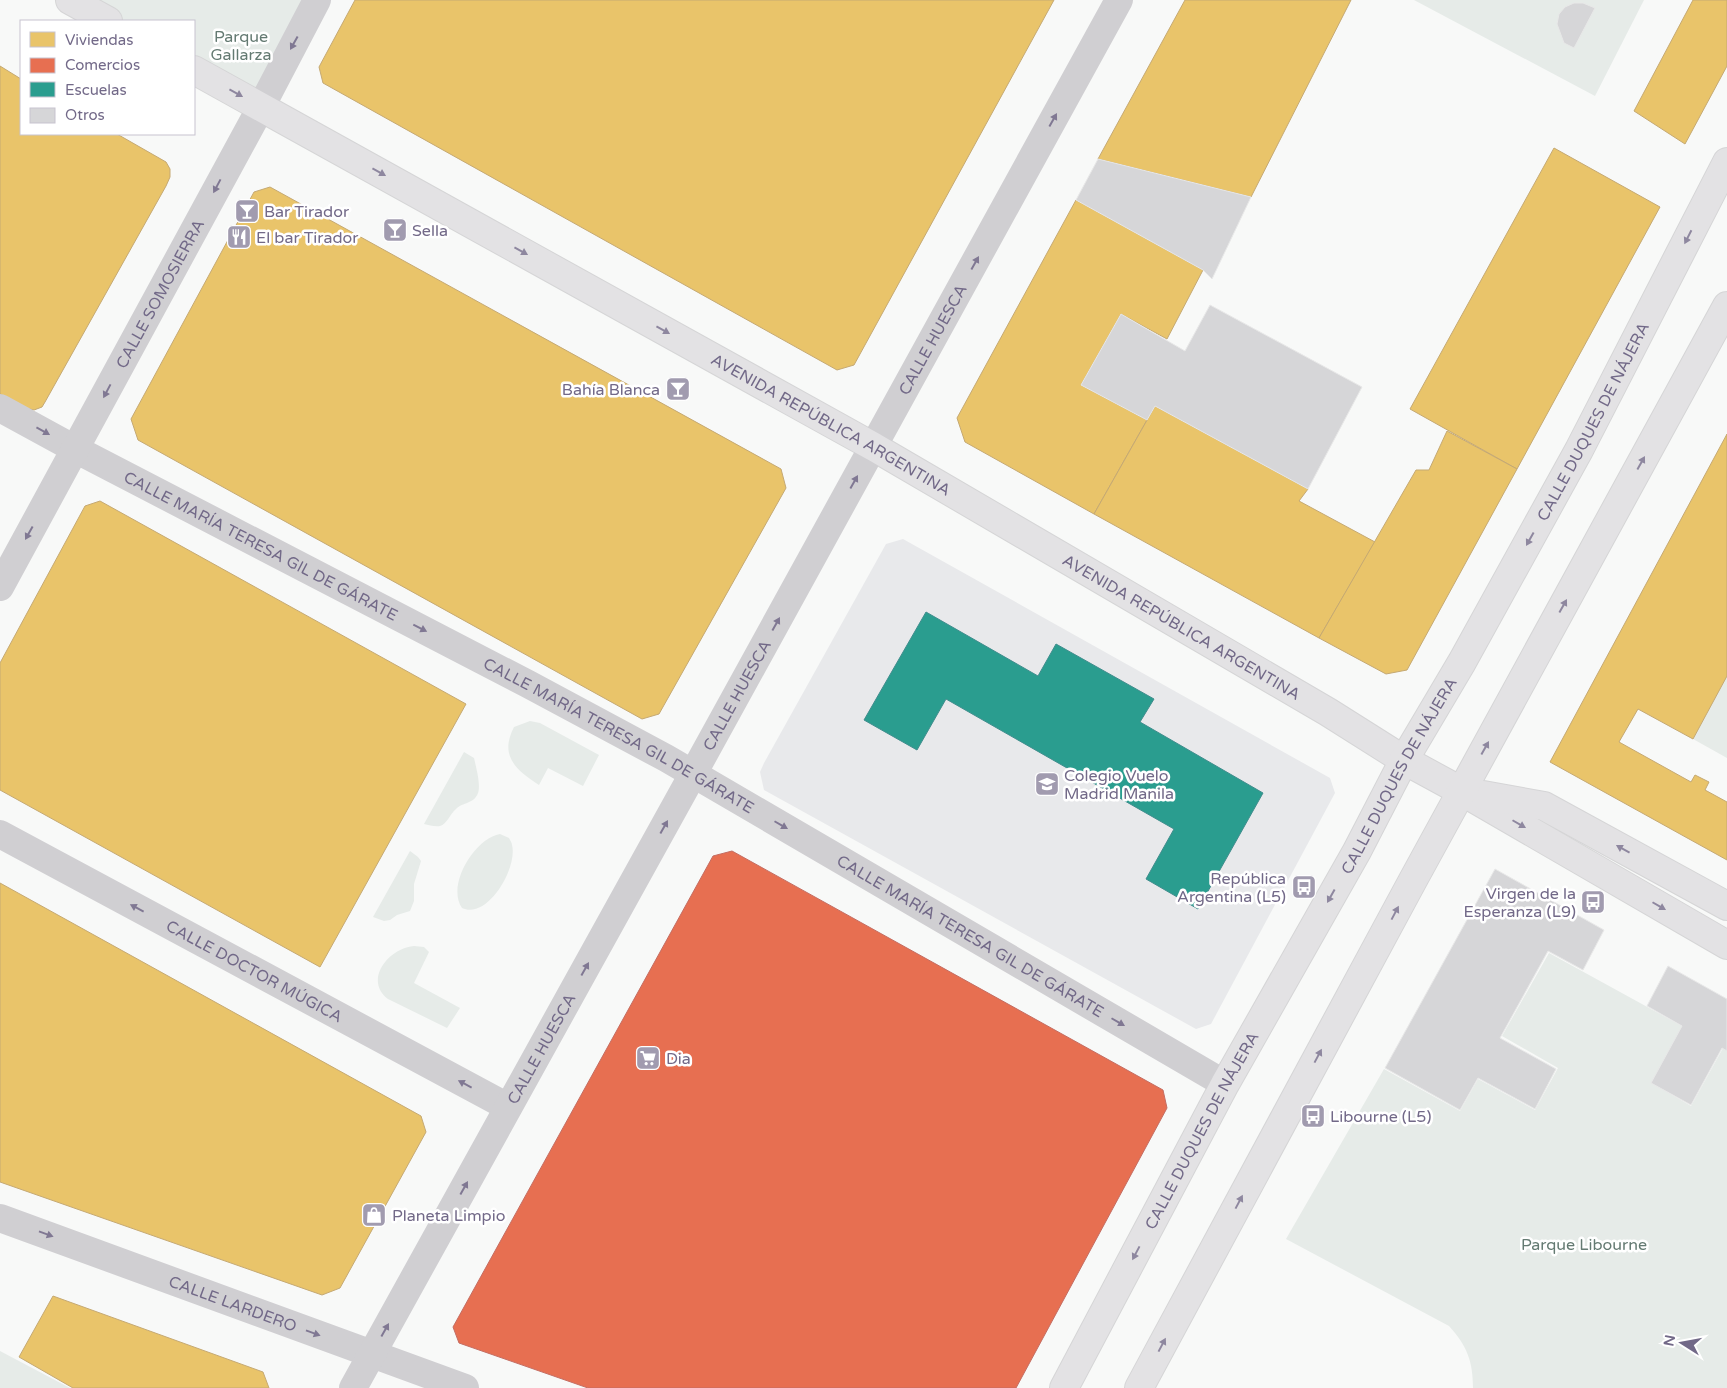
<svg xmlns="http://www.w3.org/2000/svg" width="1727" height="1388" viewBox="0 0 1727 1388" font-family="'Varela Round',sans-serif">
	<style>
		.built { fill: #e8e9eb }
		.green { fill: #e6ebe8 }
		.homes { fill: #e9c46a; stroke: #c5a973 }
		.shops { fill: #e76f51; stroke: #c46d62 }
		.schools { fill: #2a9d8f; stroke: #408d8d }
		.building { fill: #d6d6d8; stroke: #e8e8e8 }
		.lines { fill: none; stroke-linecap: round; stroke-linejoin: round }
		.major-casing { stroke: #d5d5d6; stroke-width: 30 }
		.minor { stroke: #d0cfd2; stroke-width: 28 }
		.major { stroke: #e3e2e4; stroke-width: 28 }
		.oneway { fill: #807893 }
		.oneway2 { fill: #8e879f }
		.labels { text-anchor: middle; stroke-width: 5; stroke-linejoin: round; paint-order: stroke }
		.park-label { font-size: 16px; fill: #647a72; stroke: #fff }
		.poi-label { font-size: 16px; fill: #726988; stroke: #fff; text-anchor: start }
		.street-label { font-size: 16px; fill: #726988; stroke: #fff }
	</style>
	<rect width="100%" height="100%" fill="#f8f9f8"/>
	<path class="built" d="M903,539l427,239 5,15 -124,231 -15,5 -432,-239 -4,-18 4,-9 122,-219z"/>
	<g class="green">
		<path d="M70,0h247l-56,107 -67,-37v-49h-86z"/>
		<path d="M1414,0h230l-49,96z"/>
		<path d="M1727,675v83l-34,-19z"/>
		<path d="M530,721l10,2 59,32 -16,31 -35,-18 -9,17c-23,-15 -40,-29 -25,-58z"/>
		<path d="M464,752l10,6c2,9 7,27 4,35 -4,11 -15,9 -22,16 -6,5 -9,15 -16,17 -5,1 -11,-1 -16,-2z"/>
		<path d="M500,834l9,4c1,2 3,5 3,7 6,22 -24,75 -50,63 -16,-23 13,-70 38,-74z"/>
		<path d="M410,851l8,6 3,4 -7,23v17l-4,10 -13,4 -7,5 -6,1 -11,-4z"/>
		<path d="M414,946l10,1 5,5 -15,31 46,25 -13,20 -59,-29c-25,-19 1,-51 26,-53z"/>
		<path d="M1549,953l133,73 -30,57 39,23 32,-58 4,2v338h-254c0,-27 -6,-42 -24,-62l-163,-87 98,-170 76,42 18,-32 57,31 23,-42 -56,-32z"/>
		<path d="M0,1351l70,37h-70z"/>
	</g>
	<g class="homes">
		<path d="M355,0h699l-200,365 -17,5 -514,-287 -4,-16z"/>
		<path d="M1185,0h166l-100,197 -153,-38z"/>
		<path d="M1693,0h34v66l-42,78 -51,-33z"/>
		<path d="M0,66l21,13v55h96l49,28 4,7v8l-4,9 -121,216 -3,5 -8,3 -9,-2 -25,-14z"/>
		<path d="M1554,148l106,59 -143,262 -107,-60z"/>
		<path d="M270,187l511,282 5,19 -127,226 -17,5 -504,-279 -7,-21 123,-227z"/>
		<path d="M1076,200l127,70 -36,69 -46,-25 -40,71 66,35 -53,94 -129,-72 -8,-24z"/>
		<path d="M1155,406l153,83 -9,12 76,41 -56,96 -225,-124z"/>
		<path d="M1447,431l70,38 -110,201 -21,4 -67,-36 97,-168h13z"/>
		<path d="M1727,434v242l-34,63 -55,-30 -19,33 72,40 4,-7 14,7 -4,8 22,12v58l-177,-98z"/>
		<path d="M100,501l366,203 -146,263 -320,-177v-127l85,-157z"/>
		<path d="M0,883l421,233 5,16 -86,156 -18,7 -322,-113z"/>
		<path d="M53,1296l210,76 6,16h-196l-54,-31z"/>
	</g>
	<path class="shops" d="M732,851l431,239 4,18 -151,280h-428l-129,-45 -6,-16 185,-335 75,-136z"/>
	<path class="schools" d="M926,612l112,64 18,-32 98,55 -14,23 123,71 -65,116 -52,-30 28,-50 -228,-130 -29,51 -53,-30z"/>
	<g class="building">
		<path d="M1574,3h9l12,5 -21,40 -10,-5 -7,-19 2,-10 6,-7z"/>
		<path d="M1098,159l153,38 -39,82 -9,-9 -127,-70z"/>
		<path d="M1210,305l152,82 -54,102 -153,-83 -8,14 -66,-35 40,-71 64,37z"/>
		<path d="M1495,869l109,61 -21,40 -35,-19 -48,87 56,31 -21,40 -57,-31 -18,32 -75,-42z"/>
		<path d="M1668,966l59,33v52l-5,-3 -31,57 -40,-22 31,-57 -35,-20z"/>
	</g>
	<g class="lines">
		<defs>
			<g id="major">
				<path d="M70,0l38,21"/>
				<path id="s6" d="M194,70l680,377 454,265 76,48 57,31 266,154"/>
				<path d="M1483,795l61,11 183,100"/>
				<path id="s7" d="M1064,1388l161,-304 132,-233 47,-91 58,-98 117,-212 148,-288"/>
				<path d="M1139,1388l274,-508 314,-574"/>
			</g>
		</defs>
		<use href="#major" class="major-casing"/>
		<g class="minor">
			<path id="s1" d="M0,408l75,41 453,235 138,74 559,326"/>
			<path id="s2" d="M0,587l261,-480 56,-107"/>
			<path id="s3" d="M0,834l508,273"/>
			<path id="s4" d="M0,1218l465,170"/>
			<path id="s5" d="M353,1388l340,-614 426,-774"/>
		</g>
		<use href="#major" class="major"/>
	</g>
	<defs><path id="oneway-solid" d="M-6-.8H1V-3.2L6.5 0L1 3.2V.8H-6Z" transform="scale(1.25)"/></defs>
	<g class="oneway">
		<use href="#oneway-solid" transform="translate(294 43) rotate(119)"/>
		<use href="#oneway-solid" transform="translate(1053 120) rotate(-61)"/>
		<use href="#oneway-solid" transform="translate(217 186) rotate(118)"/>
		<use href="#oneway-solid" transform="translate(975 263) rotate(-61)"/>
		<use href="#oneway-solid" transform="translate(107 391) rotate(118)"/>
		<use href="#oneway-solid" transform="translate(43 431) rotate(29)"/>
		<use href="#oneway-solid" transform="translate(854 482) rotate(-61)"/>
		<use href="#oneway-solid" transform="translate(29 533) rotate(119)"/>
		<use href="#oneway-solid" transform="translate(776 624) rotate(-61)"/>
		<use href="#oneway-solid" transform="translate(420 628) rotate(27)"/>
		<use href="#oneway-solid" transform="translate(781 825) rotate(30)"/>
		<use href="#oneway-solid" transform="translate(664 827) rotate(-61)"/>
		<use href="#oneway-solid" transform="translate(137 908) rotate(-152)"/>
		<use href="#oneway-solid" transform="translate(585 969) rotate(-61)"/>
		<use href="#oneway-solid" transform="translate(1118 1022) rotate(30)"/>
		<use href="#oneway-solid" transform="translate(465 1084) rotate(-152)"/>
		<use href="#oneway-solid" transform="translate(464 1188) rotate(-61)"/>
		<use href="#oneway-solid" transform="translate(46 1234) rotate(20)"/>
		<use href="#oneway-solid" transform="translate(385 1330) rotate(-61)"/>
		<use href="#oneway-solid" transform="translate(313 1333) rotate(20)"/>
	</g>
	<g class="oneway2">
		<use href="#oneway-solid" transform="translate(236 93) rotate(29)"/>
		<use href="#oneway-solid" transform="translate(379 172) rotate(29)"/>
		<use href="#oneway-solid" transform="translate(1688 237) rotate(117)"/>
		<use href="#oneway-solid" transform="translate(521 251) rotate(29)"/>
		<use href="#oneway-solid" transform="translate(663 330) rotate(29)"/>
		<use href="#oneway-solid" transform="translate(1641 463) rotate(-61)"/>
		<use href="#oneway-solid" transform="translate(1530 539) rotate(119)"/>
		<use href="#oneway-solid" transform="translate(1563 606) rotate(-61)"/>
		<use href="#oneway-solid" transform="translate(1485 748) rotate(-61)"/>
		<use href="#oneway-solid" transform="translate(1519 824) rotate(30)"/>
		<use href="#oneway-solid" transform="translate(1623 849) rotate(-151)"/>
		<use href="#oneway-solid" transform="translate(1331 896) rotate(119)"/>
		<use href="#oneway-solid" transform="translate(1659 906) rotate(30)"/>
		<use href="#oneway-solid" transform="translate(1395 913) rotate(-62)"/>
		<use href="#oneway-solid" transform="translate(1318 1056) rotate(-62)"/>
		<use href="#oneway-solid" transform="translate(1239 1202) rotate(-62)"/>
		<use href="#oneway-solid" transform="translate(1136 1253) rotate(118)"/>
		<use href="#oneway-solid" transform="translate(1162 1345) rotate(-62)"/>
	</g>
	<defs>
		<symbol id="bar-square" viewBox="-11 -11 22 22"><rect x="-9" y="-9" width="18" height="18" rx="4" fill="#a19baf" stroke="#fff"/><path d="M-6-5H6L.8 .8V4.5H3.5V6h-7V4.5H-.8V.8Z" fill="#fff"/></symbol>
		<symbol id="restaurant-square" viewBox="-11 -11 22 22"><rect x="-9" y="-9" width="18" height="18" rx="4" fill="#a19baf" stroke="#fff"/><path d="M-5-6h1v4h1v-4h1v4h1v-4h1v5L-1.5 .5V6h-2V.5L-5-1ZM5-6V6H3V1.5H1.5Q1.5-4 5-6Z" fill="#fff"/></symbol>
		<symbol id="school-square" viewBox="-11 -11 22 22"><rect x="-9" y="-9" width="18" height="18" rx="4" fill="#a19baf" stroke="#fff"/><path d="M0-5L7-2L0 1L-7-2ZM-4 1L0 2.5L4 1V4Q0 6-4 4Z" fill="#fff"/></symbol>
		<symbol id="bus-square" viewBox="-11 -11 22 22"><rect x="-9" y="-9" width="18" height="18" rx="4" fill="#a19baf" stroke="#fff"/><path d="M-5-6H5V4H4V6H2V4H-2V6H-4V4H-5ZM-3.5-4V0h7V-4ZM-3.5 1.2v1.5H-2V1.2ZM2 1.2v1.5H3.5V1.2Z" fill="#fff"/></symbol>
		<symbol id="supermarket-square" viewBox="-11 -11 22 22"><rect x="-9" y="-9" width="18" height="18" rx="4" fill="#a19baf" stroke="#fff"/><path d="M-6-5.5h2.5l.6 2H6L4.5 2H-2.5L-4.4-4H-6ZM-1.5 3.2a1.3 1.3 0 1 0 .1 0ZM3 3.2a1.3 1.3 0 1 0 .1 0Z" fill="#fff"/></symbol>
		<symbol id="shop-square" viewBox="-11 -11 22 22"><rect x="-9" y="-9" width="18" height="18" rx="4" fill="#a19baf" stroke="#fff"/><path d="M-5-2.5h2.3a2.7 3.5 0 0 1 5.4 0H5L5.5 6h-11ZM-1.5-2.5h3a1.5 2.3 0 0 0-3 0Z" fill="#fff"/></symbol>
	</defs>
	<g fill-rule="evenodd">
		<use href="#bar-square" x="233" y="197" width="28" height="28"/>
		<use href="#bar-square" x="381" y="216" width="28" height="28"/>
		<use href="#restaurant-square" x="225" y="223" width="28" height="28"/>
		<use href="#bar-square" x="664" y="375" width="28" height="28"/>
		<use href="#school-square" x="1033" y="770" width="28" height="28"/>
		<use href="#bus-square" x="1290" y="873" width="28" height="28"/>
		<use href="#bus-square" x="1579" y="888" width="28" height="28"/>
		<use href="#supermarket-square" x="634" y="1044" width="28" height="28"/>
		<use href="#bus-square" x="1299" y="1102" width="28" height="28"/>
		<use href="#shop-square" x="360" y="1201" width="28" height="28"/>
	</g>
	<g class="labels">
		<g class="park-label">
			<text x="241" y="42">Parque<tspan x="241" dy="18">Gallarza</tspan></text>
			<text x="1584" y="1250">Parque Libourne</text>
		</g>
		<g class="poi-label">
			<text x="264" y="217">Bar Tirador</text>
			<text x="412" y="236">Sella</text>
			<text x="256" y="243">El bar Tirador</text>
			<text x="660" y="395" text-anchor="end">Bahía Blanca</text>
			<text x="1064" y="781">Colegio Vuelo<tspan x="1064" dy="18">Madrid Manila</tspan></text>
			<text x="1286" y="884" text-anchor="end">República<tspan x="1286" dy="18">Argentina (L5)</tspan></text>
			<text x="1576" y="899" text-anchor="end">Virgen de la<tspan x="1576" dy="18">Esperanza (L9)</tspan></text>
			<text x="666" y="1064">Dia</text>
			<text x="1330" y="1122">Libourne (L5)</text>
			<text x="392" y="1221">Planeta Limpio</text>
		</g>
		<g class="street-label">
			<text dy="6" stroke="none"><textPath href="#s2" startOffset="334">CALLE SOMOSIERRA</textPath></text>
			<text dy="6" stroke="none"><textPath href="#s5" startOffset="1198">CALLE HUESCA</textPath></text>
			<text dy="6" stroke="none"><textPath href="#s7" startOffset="1102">CALLE DUQUES DE NÁJERA</textPath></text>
			<text dy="6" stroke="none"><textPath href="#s6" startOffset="729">AVENIDA REPÚBLICA ARGENTINA</textPath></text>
			<text dy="6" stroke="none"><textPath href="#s1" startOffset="295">CALLE MARÍA TERESA GIL DE GÁRATE</textPath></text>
			<text dy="6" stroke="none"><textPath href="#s6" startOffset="1134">AVENIDA REPÚBLICA ARGENTINA</textPath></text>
			<text dy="6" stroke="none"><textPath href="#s5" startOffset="792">CALLE HUESCA</textPath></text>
			<text dy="6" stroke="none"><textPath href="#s1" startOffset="700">CALLE MARÍA TERESA GIL DE GÁRATE</textPath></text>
			<text dy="6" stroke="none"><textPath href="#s7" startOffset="698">CALLE DUQUES DE NÁJERA</textPath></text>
			<text dy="6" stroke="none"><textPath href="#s1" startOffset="1105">CALLE MARÍA TERESA GIL DE GÁRATE</textPath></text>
			<text dy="6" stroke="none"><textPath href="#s3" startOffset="289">CALLE DOCTOR MÚGICA</textPath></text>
			<text dy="6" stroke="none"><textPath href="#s5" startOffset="388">CALLE HUESCA</textPath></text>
			<text dy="6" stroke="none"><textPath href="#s7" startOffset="292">CALLE DUQUES DE NÁJERA</textPath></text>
			<text dy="6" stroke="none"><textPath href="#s4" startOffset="248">CALLE LARDERO</textPath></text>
		</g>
	</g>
	<rect x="20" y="20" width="175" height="115" fill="#ffffff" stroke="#c7c3cf"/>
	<rect x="30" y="32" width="25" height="15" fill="#e9c46a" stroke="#c7c3cf"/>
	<text x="65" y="45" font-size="15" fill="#726988">Viviendas</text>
	<rect x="30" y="58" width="25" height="15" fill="#e76f51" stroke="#c7c3cf"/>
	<text x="65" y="70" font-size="15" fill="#726988">Comercios</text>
	<rect x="30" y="82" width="25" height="15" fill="#2a9d8f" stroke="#c7c3cf"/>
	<text x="65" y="95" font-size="15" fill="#726988">Escuelas</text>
	<rect x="30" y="108" width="25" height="15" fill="#d6d6d8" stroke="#c7c3cf"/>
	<text x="65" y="120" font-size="15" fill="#726988">Otros</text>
	<g transform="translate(1682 1343) rotate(281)" stroke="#ffffff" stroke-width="4" paint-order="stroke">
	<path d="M0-4L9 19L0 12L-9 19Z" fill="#726988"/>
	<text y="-8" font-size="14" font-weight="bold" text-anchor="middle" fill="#726988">N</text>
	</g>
</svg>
